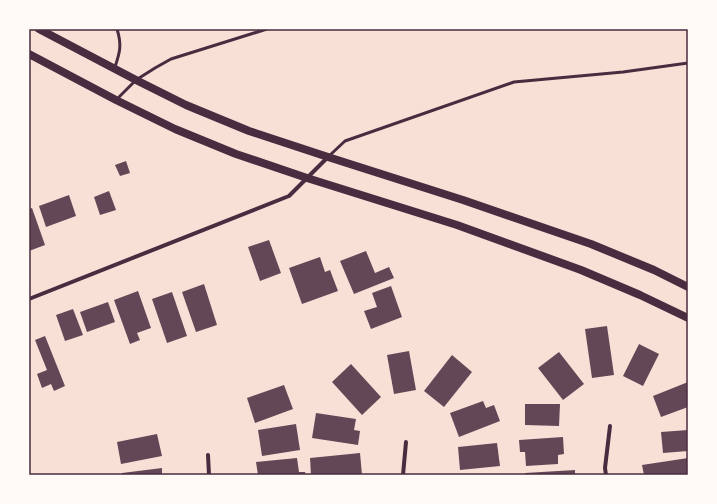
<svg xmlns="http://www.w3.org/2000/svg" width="717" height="504" viewBox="0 0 717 504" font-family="Raleway,sans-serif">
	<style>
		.building { fill: #644757 }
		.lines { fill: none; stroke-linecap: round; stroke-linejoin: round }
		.service { stroke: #4a2c40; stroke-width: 3 }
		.minor { stroke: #4a2c40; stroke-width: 4 }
		.secondary { stroke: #4a2c40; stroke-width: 8 }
		.neatline { fill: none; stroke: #4a2c40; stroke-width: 1.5 }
	</style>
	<rect width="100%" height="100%" fill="#f7e1d7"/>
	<g class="building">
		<path d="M126,161l4,12 -10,3 -5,-11z"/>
		<path d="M109,191l7,19 -16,5 -6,-18z"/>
		<path d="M69,195l7,21 -30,11 -7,-21z"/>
		<path d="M32,208l13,37 -16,6v-42z"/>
		<path d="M269,240l12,33 -21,8 -12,-34z"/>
		<path d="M366,251l9,22 14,-6 5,11 -40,16 -14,-33z"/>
		<path d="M320,257l5,15 5,-2 8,21 -36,13 -13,-36z"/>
		<path d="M204,284l13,41 -21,7 -14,-40z"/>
		<path d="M391,286l11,31 -31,12 -7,-18 13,-4 -5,-14z"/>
		<path d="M138,291l13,37 -14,5 3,7 -10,4 -16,-44z"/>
		<path d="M172,292l15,44 -20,7 -15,-44z"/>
		<path d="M108,302l7,20 -28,10 -7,-20z"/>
		<path d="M73,309l10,26 -18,6 -9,-26z"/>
		<path d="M607,326l7,49 -22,3 -7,-49z"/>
		<path d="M45,336l20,50 -11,5 -3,-7 -9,4 -5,-14 10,-4 -12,-30z"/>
		<path d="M639,344l20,10 -16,32 -20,-10z"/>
		<path d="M409,351l7,39 -22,4 -7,-39z"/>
		<path d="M559,352l25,32 -21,16 -25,-32z"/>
		<path d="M452,355l20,17 -28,35 -20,-16z"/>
		<path d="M351,364l30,33 -19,18 -30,-33z"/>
		<path d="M688,382v25l-27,10 -8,-21z"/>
		<path d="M284,385l9,24 -38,14 -8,-25z"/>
		<path d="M483,401l3,7 8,-3 6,16 -41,16 -9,-24z"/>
		<path d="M525,404h35l-1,22 -34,-1z"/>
		<path d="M316,413l40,6 -2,11 6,1 -2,14 -46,-7z"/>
		<path d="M296,424l4,26 -38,6 -4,-26z"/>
		<path d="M688,430v21l-25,2 -2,-21z"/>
		<path d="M157,434l5,22 -41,8 -4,-22z"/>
		<path d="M563,437l1,17 -6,1v9l-32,2 -1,-14h-5l-1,-12z"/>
		<path d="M497,443l3,23 -40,4 -2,-23z"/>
		<path d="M360,453l2,22h-51l-1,-17z"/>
		<path d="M297,458l2,14h6l1,3h-48l-2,-13z"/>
		<path d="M688,458v17h-44l-2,-10z"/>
		<path d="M162,468v7h-40v-2z"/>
		<path d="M575,470v5h-50v-2z"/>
	</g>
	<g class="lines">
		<g class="service">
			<path d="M115,67c5,-15 7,-22 2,-38"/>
			<path d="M117,99l19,-19 19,-12 16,-9 96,-30"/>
			<path d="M329,156l16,-15 169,-59 109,-10 65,-9"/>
		</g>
		<g class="minor">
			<path d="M29,299l260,-103 39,-39"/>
			<path d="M208,455l1,20"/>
			<path d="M403,475l3,-33"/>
			<path d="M606,475l-1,-7 5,-42"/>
		</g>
		<g class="secondary">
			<path d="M39,29l97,51 50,25 63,26 79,26 135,43 128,44 63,26 34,17"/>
			<path d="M29,54l87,46 59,29 61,25 71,24 150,47 124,45 59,25 48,23"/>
		</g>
	</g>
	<rect width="717" height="504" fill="none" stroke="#fffaf5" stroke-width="60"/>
	<rect x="30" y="30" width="657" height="444" class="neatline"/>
</svg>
